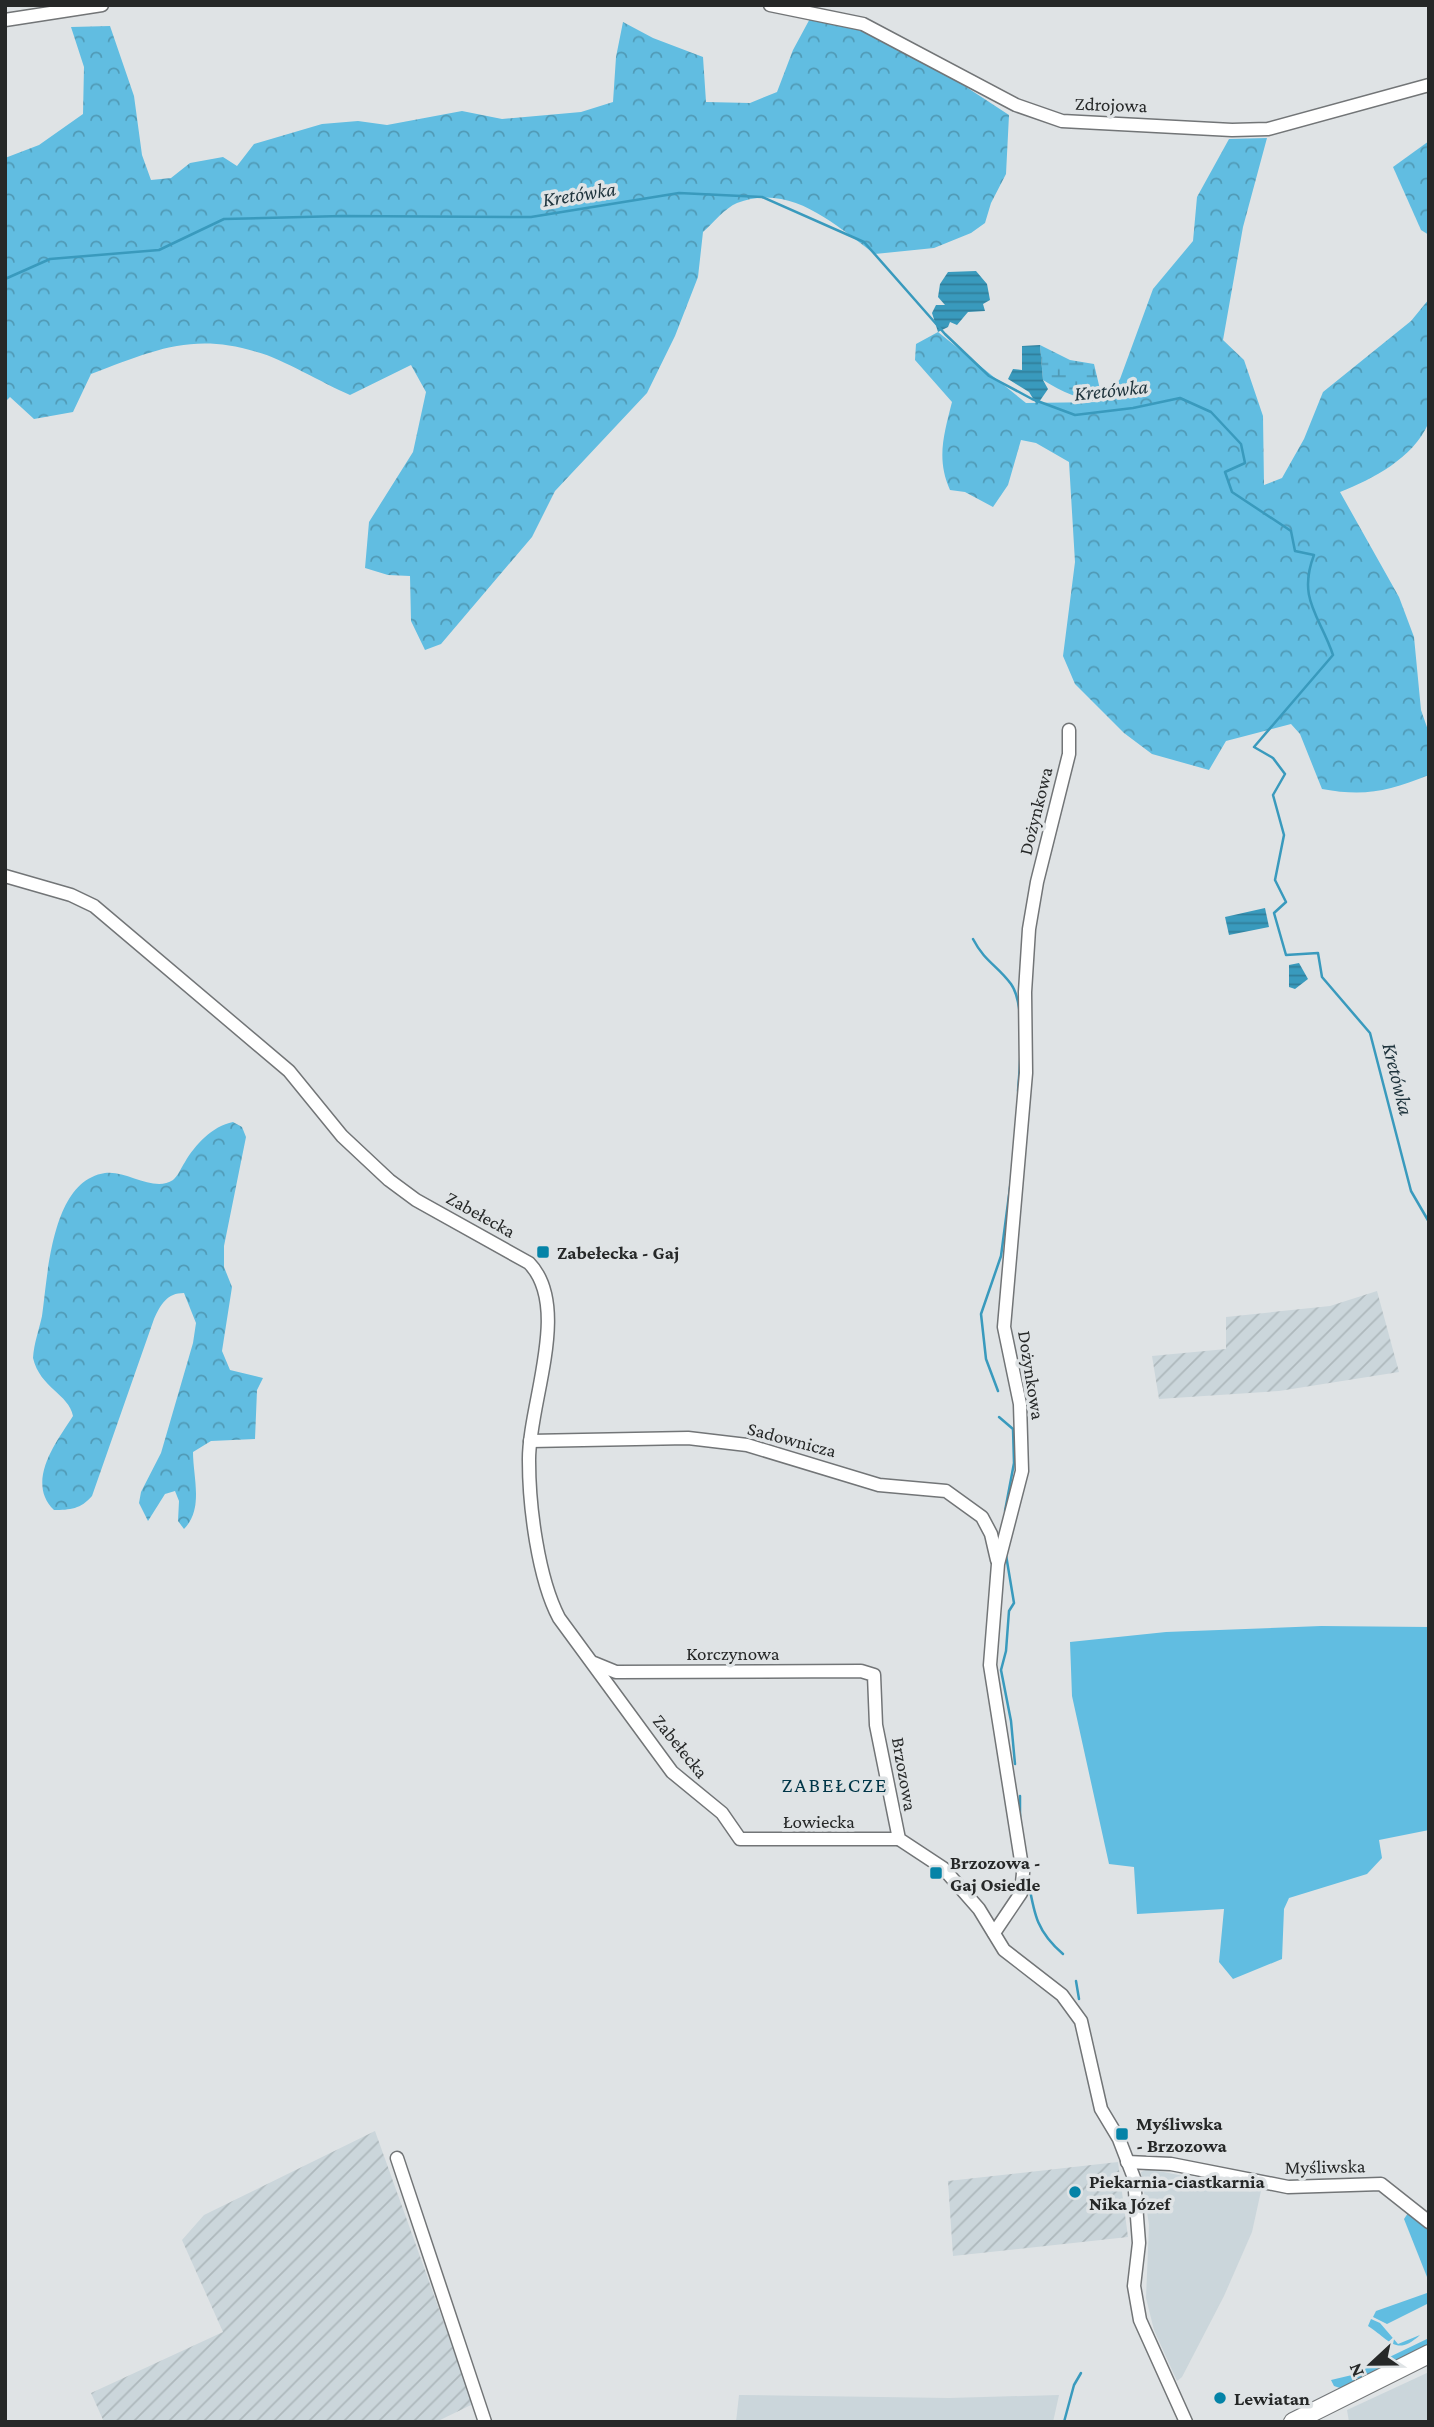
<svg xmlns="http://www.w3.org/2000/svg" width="1434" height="2427" viewBox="0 0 1434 2427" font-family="'Crimson Pro',serif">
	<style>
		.built { fill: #cbd6db }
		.industrial { fill: url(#industrial-furrows) }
		.green { fill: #61bde1 }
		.forest { fill: url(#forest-crowns) }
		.wetland { fill: url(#wetland-marsh) }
		.water { fill: url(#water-rules) }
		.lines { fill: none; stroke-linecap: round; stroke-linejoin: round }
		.stream { stroke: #399abd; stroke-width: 2.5 }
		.minor-casing { stroke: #727577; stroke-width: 15 }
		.primary-casing { stroke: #727577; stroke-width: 20 }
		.minor { stroke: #fff; stroke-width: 12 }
		.primary { stroke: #fff; stroke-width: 18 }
		.poi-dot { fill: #0483a7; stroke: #dfe3e5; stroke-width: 2.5 }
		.labels { text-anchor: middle; stroke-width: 7; stroke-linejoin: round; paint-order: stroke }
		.street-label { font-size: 19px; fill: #262828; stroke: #dfe3e5 }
		.poi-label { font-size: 19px; font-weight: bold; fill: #262828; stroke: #dfe3e5; text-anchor: start }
		.water-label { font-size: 21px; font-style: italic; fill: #1f343d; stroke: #dfe3e5 }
		.neighbourhood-label { font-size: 21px; letter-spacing: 2px; fill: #003648; stroke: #dfe3e5 }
	</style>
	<defs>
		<pattern id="industrial-furrows" width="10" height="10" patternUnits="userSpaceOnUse" patternTransform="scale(1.75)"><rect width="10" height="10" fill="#cbd6db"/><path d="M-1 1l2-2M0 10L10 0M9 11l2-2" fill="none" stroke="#aeb8bc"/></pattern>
		<pattern id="forest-crowns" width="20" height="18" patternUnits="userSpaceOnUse" patternTransform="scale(1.75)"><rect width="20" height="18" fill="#61bde1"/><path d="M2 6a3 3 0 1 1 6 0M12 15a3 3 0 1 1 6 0" fill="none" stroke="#509ab6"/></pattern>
		<pattern id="wetland-marsh" width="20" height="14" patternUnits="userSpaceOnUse" patternTransform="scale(1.75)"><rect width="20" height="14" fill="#61bde1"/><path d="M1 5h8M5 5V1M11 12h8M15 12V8" fill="none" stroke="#509ab6"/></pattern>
		<pattern id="water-rules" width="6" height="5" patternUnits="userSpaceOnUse" patternTransform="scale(1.75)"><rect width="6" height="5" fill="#399abd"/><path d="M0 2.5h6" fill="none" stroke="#307e9a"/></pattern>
	</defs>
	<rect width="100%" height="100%" fill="#dfe3e5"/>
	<g class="built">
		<path d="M1148,2169l113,22 -9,41 -28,64 -42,81 -5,4 -23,-51 -8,-32 3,-73 -8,-53z"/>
		<path d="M1429,2372v50h-80l-2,-12z"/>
		<path d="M739,2395l210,3 110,-3 -6,27h-317z"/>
	</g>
	<g class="industrial">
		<path d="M1377,1291l22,81 -120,19 -120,8 -7,-43 74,-7v-32l104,-11z"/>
		<path d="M375,2131l98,273 -37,18h-332l-13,-29 132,-61 -41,-92 22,-25z"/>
		<path d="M1118,2162l10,75 -175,19 -5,-75z"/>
	</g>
	<g class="green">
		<path d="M1321,1626l108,1v203l-50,10 3,18 -15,16 -78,24 -5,11 -2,50 -49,20 -14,-17 5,-53 -87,5 -3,-47 -25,-3 -37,-168 -2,-54 96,-10z"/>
		<path d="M1408,2213l21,17v52l-25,-63z"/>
		<path d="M1427,2293l2,10 -42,21 -14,-7 3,-6z"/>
		<path d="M1371,2319l9,4 18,21 22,-9c-24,22 -30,5 -52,-9z"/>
		<path d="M1429,2338v7l-89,43 -6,-2 -3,-6 21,-5z"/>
	</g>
	<g class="forest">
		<path d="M813,13l92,34 104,68 -3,59 -15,29 -6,20 -14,10 -37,15 -59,6c-40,-29 -84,-72 -138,-51 -12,5 -24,20 -34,29l-5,45 -23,59 -28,57 -92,98 -23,46 -91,107 -16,6 -14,-29 -1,-45 -22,-1 -23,-7 4,-46 44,-70 13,-60 -15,-27 -61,30c-28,-12 -67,-36 -93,-43 -66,-20 -104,-1 -166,22l-18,38 -39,7 -24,-22 -5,5v-244l34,-13 44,-31 1,-47 -13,-40 39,-1 24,70 8,59 9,25 20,-2 19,-15 33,-6 14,9 17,-22 68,-20 36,-3 29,4 75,-14 40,8 79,-7 32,-10 3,-45 7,-35 30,16 50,19 3,45 44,1 27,-11 16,-42z"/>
		<path d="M1267,138l-24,89 -20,113 21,20 19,56 1,69 18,-7 22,-39 19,-47 88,-71 18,-22c0,22 4,111 -1,125 -15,34 -55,55 -88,68l59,105 15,40 7,73 8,23v42c-41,16 -63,22 -107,14l-22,-55 -9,-10 -65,17 -17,29 -57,-16 -28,-21 -49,-49 -12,-28 12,-94 -6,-100 -33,-19 -15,-3 -13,45 -15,22 -28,-15 -15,-2c-14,-31 -6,-56 2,-88l-37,-42 1,-16 22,-12 88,71 77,-1 17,-23 33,-90 40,-48 4,-44 32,-58z"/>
		<path d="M1429,141v94l-8,-5 -28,-63z"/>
		<path d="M233,1122l9,5 4,10 -22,109v21l8,20 -10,64 8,19 33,8 -6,12 -2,49 -44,2 -18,11c0,25 11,57 -9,77l-6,-8 1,-20 -4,-10 -10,3 -17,27 -9,-18 2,-11 20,-39 32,-110 3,-20 -12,-30c-17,0 -23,11 -30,26l-62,177c-11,13 -22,14 -38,14 -29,-28 3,-69 19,-94 -4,-22 -33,-28 -40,-58 1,-15 6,-28 9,-42 6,-41 9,-135 63,-143 22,-3 49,20 68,7 5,-4 8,-12 12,-18 10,-17 27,-36 48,-40z"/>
	</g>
	<path class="wetland" d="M1040,345l30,15 24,4 9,38c-23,-2 -41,-10 -60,-22z"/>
	<g class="water">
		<path d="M976,271l11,13 3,16 -7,4 2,7 -17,1 -11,13 -7,-3 -2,5 -10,5 -6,-19 4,-8h9l-7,-8 2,-13 8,-12z"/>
		<path d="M1040,345l3,35 5,9 -11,16 -8,-13 -21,-13 5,-10 9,1v-24z"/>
		<path d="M1265,908l4,19 -40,8 -4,-18z"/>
		<path d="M1299,963l9,16 -13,10 -6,-2v-22z"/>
	</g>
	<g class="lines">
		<g class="stream">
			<path d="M5,279l45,-20 109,-9 65,-31 118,-3 189,1 148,-24 83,4 102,45 81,92 44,42 43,23 43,16 58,-7 47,-10 31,14 30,32 4,19 -20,9 7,20 59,39 4,20 19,4c-17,44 6,61 19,100l-79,92 19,11 12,16 -12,21 11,40 -9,45 11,22 -12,11 12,42 32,-2 4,24 48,56 41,158 18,31"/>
			<path d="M973,939c12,23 24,26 38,45 15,21 9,81 7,107"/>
			<path d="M998,1391l-12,-32 -5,-45 20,-58 10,-76"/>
			<path d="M999,1417l14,12 1,34 -9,48"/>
			<path d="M1006,1555l8,48 -5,8 -3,40 -5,19 10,51 4,43"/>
			<path d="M1020,1796v21"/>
			<path d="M1028,1879c6,34 8,52 35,75"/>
			<path d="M1076,1981l3,18"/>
			<path d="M1064,2422l10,-37 7,-12"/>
		</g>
		<defs>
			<g id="minor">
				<path d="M770,5l93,19 153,81 46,16 170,9 36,-1 161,-44"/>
				<path d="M5,20l97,-15"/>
				<path d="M5,876l66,19 23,11 195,165 53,65 47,44 27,20 113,63c43,44 -1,142 0,198 0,45 9,117 30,157l113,154 50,41 18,26h159"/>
				<path d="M530,1441l158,-3 59,7 132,40 67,6 36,26 9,17 6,26"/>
				<path d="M594,1663l22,9 245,-1 13,4 2,50 23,114 44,29 36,41 25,41 58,45 19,26 20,88 18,30 15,39 5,65 -5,43 6,34 46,102"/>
				<path d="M994,1933l27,-40 2,-20 -33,-208 8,-101 24,-93 -2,-67 -16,-77 22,-254 -1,-81 4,-63 8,-47 32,-128v-24"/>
				<path d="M397,2158l88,264"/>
				<path d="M1127,2162l44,2 117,23 93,-3 48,38"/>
			</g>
			<path id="primary" d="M1293,2422l136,-68"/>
		</defs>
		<use href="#minor" class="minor-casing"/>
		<use href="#primary" class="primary-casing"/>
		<use href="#minor" class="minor"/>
		<use href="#primary" class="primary"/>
	</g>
	<g class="poi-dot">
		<rect x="536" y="1245" width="14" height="14" rx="3.5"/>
		<rect x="929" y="1866" width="14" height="14" rx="3.5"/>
		<rect x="1115" y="2127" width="14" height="14" rx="3.5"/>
		<circle cx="1075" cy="2192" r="7"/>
		<circle cx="1220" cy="2398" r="7"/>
	</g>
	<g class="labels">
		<g class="street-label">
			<text transform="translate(1111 104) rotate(2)" y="7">Zdrojowa</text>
			<text transform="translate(1035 811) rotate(-76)" y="7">Dożynkowa</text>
			<text transform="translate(481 1214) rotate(29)" y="7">Zabełecka</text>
			<text transform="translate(1032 1375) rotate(81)" y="7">Dożynkowa</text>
			<text transform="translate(792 1439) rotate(15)" y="7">Sadownicza</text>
			<text x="733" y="1660">Korczynowa</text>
			<text transform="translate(681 1746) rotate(51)" y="7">Zabełecka</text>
			<text transform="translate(905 1774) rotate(80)" y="7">Brzozowa</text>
			<text x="819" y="1828">Łowiecka</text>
			<text transform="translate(1325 2166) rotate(-1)" y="7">Myśliwska</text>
		</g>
		<g class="poi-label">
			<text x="557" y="1259">Zabełecka - Gaj</text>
			<text x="950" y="1869">Brzozowa -<tspan x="950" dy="22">Gaj Osiedle</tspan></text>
			<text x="1136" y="2130">Myśliwska<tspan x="1136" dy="22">- Brzozowa</tspan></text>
			<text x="1089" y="2188">Piekarnia-ciastkarnia<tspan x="1089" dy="22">Nika Józef</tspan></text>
			<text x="1234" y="2405">Lewiatan</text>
		</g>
		<g class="water-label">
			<text transform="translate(579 194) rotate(-9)" y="7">Kretówka</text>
			<text transform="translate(1111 390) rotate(-6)" y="7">Kretówka</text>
			<text transform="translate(1398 1079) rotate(76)" y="7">Kretówka</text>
		</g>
		<g class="neighbourhood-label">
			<text x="835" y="1792">ZABEŁCZE</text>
		</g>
	</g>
	<rect width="1434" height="2427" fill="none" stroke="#262828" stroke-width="14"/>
	<g transform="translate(1371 2364) rotate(248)" stroke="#dfe3e5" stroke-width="5" paint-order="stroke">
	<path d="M0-5L12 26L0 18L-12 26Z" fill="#262828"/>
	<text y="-10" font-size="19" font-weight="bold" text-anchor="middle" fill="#262828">N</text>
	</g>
</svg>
